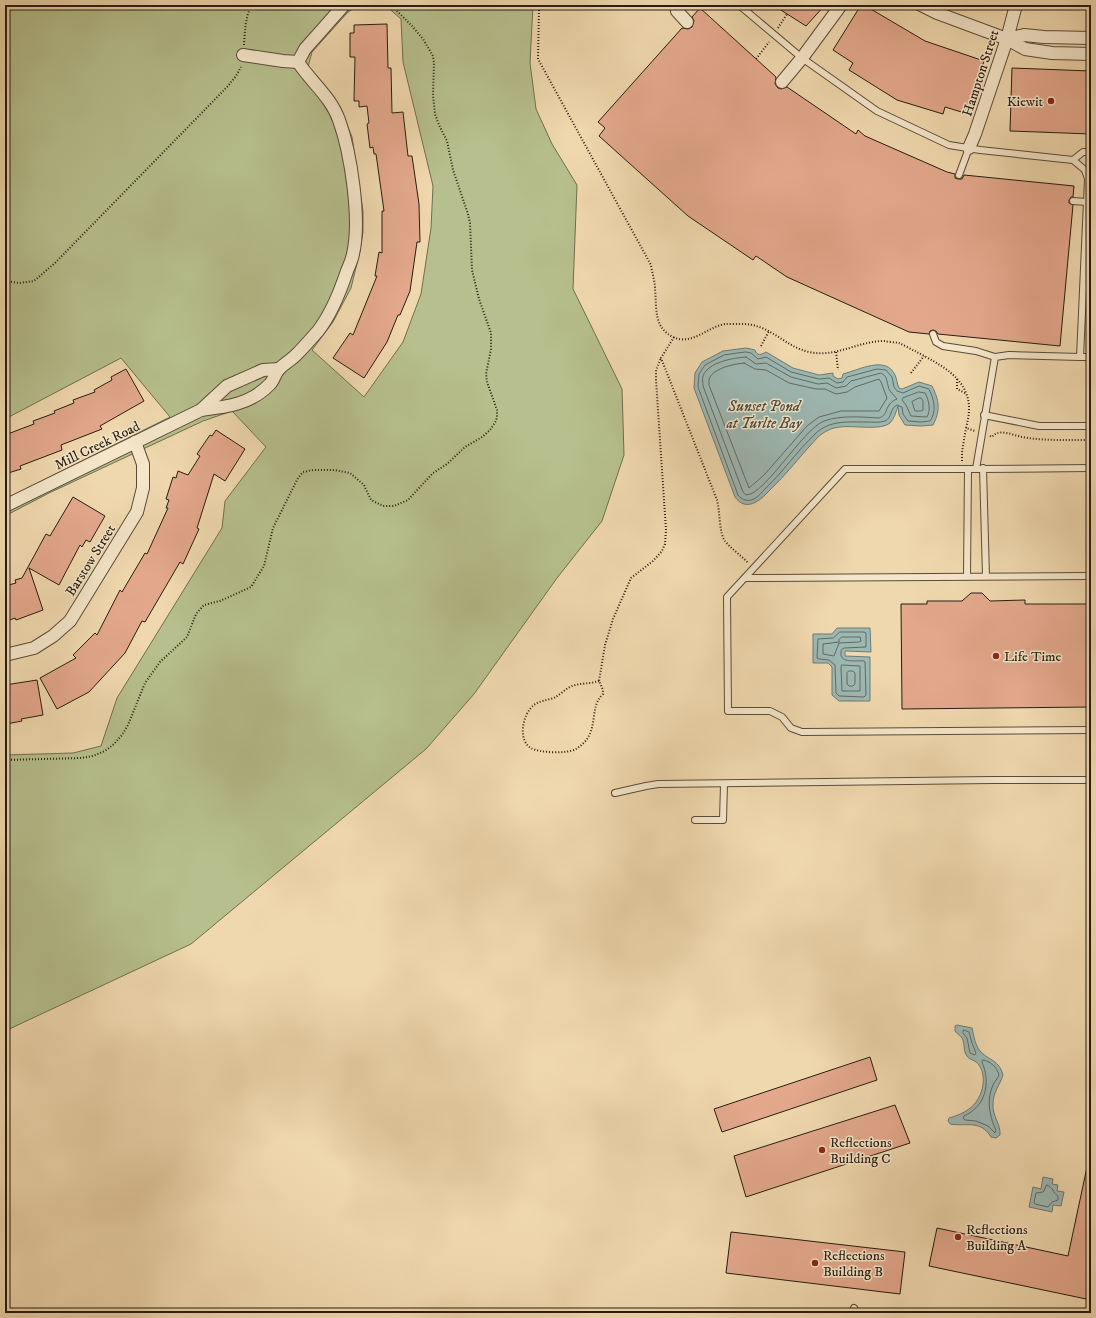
<svg xmlns="http://www.w3.org/2000/svg" width="1096" height="1318" viewBox="0 0 1096 1318" font-family="'IM FELL DW Pica',serif">
	<style>
		.green { fill: #b6bf8d; stroke: #6f6e50 }
		.water { fill: #9db8b3; stroke: #6e7a73 }
		.lines { fill: none; stroke-linecap: round; stroke-linejoin: round }
		.shore { stroke: #626a62; stroke-width: 1 }
		.building { fill: #e3a88c; stroke: #281c12 }
		.service-casing { stroke: #5a4b39; stroke-width: 8 }
		.minor-casing { stroke: #5a4b39; stroke-width: 14 }
		.path { stroke: #281c12; stroke-width: 2; stroke-dasharray: 1 2; stroke-linecap: butt }
		.service { stroke: #f5e6ca; stroke-width: 6 }
		.minor { stroke: #f5e6ca; stroke-width: 12 }
		.poi-dot { fill: #8f2418; stroke: #f5e6ca; stroke-width: 1.5 }
		.labels { text-anchor: middle; stroke-width: 3; stroke-linejoin: round; paint-order: stroke }
		.street-label { font-size: 14px; fill: #281c12; stroke: #f5e6ca }
		.poi-label { font-size: 14px; fill: #281c12; stroke: #f5e6ca; text-anchor: start }
		.water-label { font-size: 15px; font-style: italic; fill: #4b4b42; stroke: #f5e6ca }
	</style>
	<rect width="100%" height="100%" fill="#f0d8ae"/>
	<filter id="stains"><feTurbulence type="fractalNoise" baseFrequency=".005" numOctaves="4"/><feColorMatrix values="0 0 0 0 .2 0 0 0 0 .09 0 0 0 0 .02 0 0 0 .5 -.17"/></filter>
	<radialGradient id="worn" r=".72"><stop offset=".6" stop-color="#630" stop-opacity="0"/><stop offset="1" stop-color="#630" stop-opacity=".3"/></radialGradient>
	<path class="green" d="M5,5h354l-11,7 -36,40 -4,15 32,40 12,30 11,74v21l-3,19 -9,37 -18,34 -21,28 52,47 39,-55 18,-48 10,-66 2,-42 -30,-124 -2,-43 -16,-14h148l-3,58 6,46 16,35 25,41 -4,104 49,100 2,66 -22,66 -45,57 -83,116 -48,55 -235,195 -186,87v-276l68,-2 28,-7 16,-48 105,-170 3,-27 41,-54 -34,-36 -29,10 -154,72 -44,23v-17l165,-82 -49,-59 -116,61z"/>
	<g class="water">
		<path d="M746,348l9,2c2,6 6,5 11,2l27,16 26,7 14,-2v3l5,3 4,-1 1,-4c16,-4 43,-19 52,1 2,4 2,9 4,13l3,1 17,-7 13,4c7,14 9,24 1,39l-12,1 -16,-1 -6,-10 -1,-9c-2,6 -4,13 -8,17 -9,8 -38,2 -50,4 -9,1 -15,4 -22,10 -17,18 -32,38 -50,55 -4,4 -8,8 -12,10 -9,5 -16,2 -21,-5l-41,-109 1,-15 7,-11 21,-11z"/>
		<path d="M837,628h33l1,24 -26,-1v5l25,1v44h-31l-7,-6v-28l-4,-4h-15v-29h19z"/>
		<path d="M957,1025l15,3c2,8 3,18 9,24 9,9 18,8 22,23 -3,10 -10,17 -10,29 -1,12 8,20 7,31l-4,3 -5,-1c-11,-18 -25,-10 -41,-13l-2,-3 1,-3c7,-2 15,-5 20,-9 13,-9 19,-31 10,-44 -3,-5 -10,-5 -12,-9 -4,-5 -2,-13 -5,-18 -2,-3 -5,-4 -7,-7v-5z"/>
		<path d="M1043,1177l10,2 -1,5 6,1 -1,6 7,1 -3,14 -8,-1 -1,7 -23,-5 4,-20 8,2z"/>
	</g>
	<g class="lines">
		<g class="shore">
			<path d="M746,352l5,1 7,6 8,-2 25,15 28,7 10,-1 8,5 6,-1 4,-5 30,-8 9,1 6,7 2,10 3,4 6,2 16,-7 10,3c5,10 8,23 1,32l-9,1 -13,-1 -5,-7 -1,-7 -5,-2c-7,3 -5,13 -12,16 -6,2 -12,1 -18,1 -19,0 -38,-2 -52,12 -18,17 -32,38 -50,55 -3,3 -7,8 -11,10 -6,3 -12,1 -16,-4l-40,-108 1,-13 6,-9 19,-10z"/>
			<path d="M746,357l10,7 10,-1 25,14 27,7 9,-1 9,5 10,-2 5,-5 30,-8c8,4 5,11 9,18 2,3 5,5 7,8 -3,1 -6,3 -8,6 -4,6 -2,10 -10,13 -18,-1 -38,-3 -55,3 -22,9 -59,74 -78,74l-3,-3 -40,-106c0,-3 -1,-7 0,-10 5,-14 30,-18 43,-19z"/>
			<path d="M744,363l11,6 11,1 23,13 27,6h9l11,5 11,-2 8,-5 24,-8 2,3 6,16 -8,13h-38l-22,6 -12,9 -43,49 -15,13 -40,-103c0,-2 0,-4 0,-6 4,-11 25,-15 35,-16z"/>
			<path d="M919,392l6,1c4,7 6,17 2,24l-16,-1 -5,-11 -4,-5 1,-2z"/>
			<path d="M919,398h2l2,3v9l-2,1h-6l-3,-9z"/>
			<path d="M840,632h24l2,1v14l-22,1c-3,2 -3,1 -3,5 -1,11 16,7 23,8l1,1 1,33 -2,2 -25,-1 -3,-3 -1,-28 -6,-5 -10,-1 -2,-1 1,-19 15,-1z"/>
			<path d="M842,637h18l1,4 -2,1 -20,1 -5,13 -11,-2v-10l16,-2v-2z"/>
			<path d="M842,665l18,1v25h-18l-1,-24z"/>
			<path d="M849,671h4l2,2v11l-2,2h-4l-2,-2v-11z"/>
			<path d="M964,1030l5,2 3,11 4,10 -1,2 -5,-2 -3,-15 -4,-5z"/>
			<path d="M983,1060c7,1 14,7 16,15 -1,3 -3,5 -5,8 -8,16 -5,32 2,47l-1,3 -7,-7 -12,-5 -11,-1 -2,-2 1,-2c22,-10 27,-33 18,-54z"/>
			<path d="M1047,1185c6,2 6,8 11,11v4l-6,2 -4,5 -13,-3 -1,-2 2,-9 7,-1z"/>
		</g>
	</g>
	<g class="building">
		<path d="M773,5h52l-19,21z"/>
		<path d="M861,5h3l61,36 59,20 -16,53 -23,-7 -2,7 -46,-14 -48,-30 4,-7 -20,-13z"/>
		<path d="M700,8l76,69 -1,7 3,4 3,1 6,-2 69,47 2,-4 7,6 82,36 8,2v4l3,1h4l2,-4 110,11 -1,11h-2l-2,3v3l4,2 -13,141 -122,-12 -2,-3 -3,-1 -3,1 -1,3 -20,-2 -122,-55 -31,-21 -3,4 -65,-44 -89,-80 6,-8 -7,-6 84,-94 6,1 4,-2 2,-6 -2,-4z"/>
		<path d="M387,24l1,44h3l1,45 11,-1 5,44h4l7,48 1,38h-3l-7,49 -10,24h-2l-11,27 -23,36 -31,-20 17,-25 3,2 24,-59h-2l4,-24 3,1v-42h2l-8,-57h-2l-1,-7 -3,1 -3,-24 2,-1 -2,-17 -8,1v-6h-5l1,-44h-5v-24h4v-8z"/>
		<path d="M1012,68l79,3v63l-81,-3z"/>
		<path d="M126,369l18,32 -44,25 2,3 -41,16 1,5 -42,16 1,3 -16,5v-39l29,-11 -1,-3 22,-8 -1,-2 20,-8 -1,-3 22,-8 -1,-2 18,-10 -1,-3z"/>
		<path d="M216,430l29,19 -20,32 -11,-7 -17,54 2,1 -16,35 -3,-2 -35,60 -3,-1 -17,32 -36,39 -32,17 -17,-31 36,-20 -3,-3 22,-22 2,2 23,-45 2,2 23,-39 2,1 21,-46h-2l3,-8 -3,-1 7,-22 3,1 2,-7 10,4 12,-19 -3,-2 13,-19 2,1z"/>
		<path d="M73,497l32,19 -15,26 -4,-2 -4,7 -2,-2 -21,40 -30,-17 14,42 -27,10 -1,-2 -8,3 -2,-5v-30l11,-3 -1,-3 7,-2 24,-44 4,2z"/>
		<path d="M971,593h11l8,8 35,-1v4h66v103l-189,2 -1,-105h26v-3h35z"/>
		<path d="M37,680l6,35 -22,4 1,2 -16,3 -1,-39z"/>
		<path d="M870,1057l7,23 -155,52 -8,-23z"/>
		<path d="M895,1105l15,38 -164,54 -12,-41z"/>
		<path d="M1087,1167h4v133l-162,-34 8,-38 131,28z"/>
		<path d="M731,1232l174,20 -5,42 -174,-21z"/>
	</g>
	<g class="lines">
		<defs>
			<g id="service">
				<path d="M739,5l63,53 75,53 72,34 31,5 93,10 12,10 3,9 -8,178 -71,-2 -14,2 -19,112h-131l-118,128 1,114h42l12,6 9,11 11,4 289,-2"/>
				<path d="M1073,160l10,-8h8"/>
				<path d="M959,175l10,-27"/>
				<path d="M1073,201l14,1"/>
				<path d="M933,334l3,8 7,4 33,5 19,6"/>
				<path d="M1080,357h11"/>
				<path d="M984,415l55,11h52"/>
				<path d="M983,468l3,108"/>
				<path d="M976,469l115,-1"/>
				<path d="M967,576l1,-107"/>
				<path d="M745,578l346,-2"/>
				<path d="M615,793l31,-7 12,-2 334,-4h99"/>
				<path d="M695,820h28l1,-36"/>
				<path d="M852,1313l2,-5"/>
			</g>
			<g id="minor">
				<path d="M676,5l1,6 10,11"/>
				<path d="M921,5l16,8 70,26 18,10 27,4 39,1"/>
				<path d="M1007,39l17,-4 20,2 47,1"/>
				<path d="M243,55l40,6 15,1"/>
				<path d="M782,82l20,-24 39,-53"/>
				<path d="M969,148l6,-14 32,-95 9,-34"/>
				<path d="M201,410c26,-3 50,-6 69,-26 4,-4 5,-11 9,-15 5,-5 12,-9 17,-14 7,-7 15,-16 22,-24 14,-18 22,-39 29,-60 2,-5 5,-11 6,-17 8,-34 -2,-101 -14,-134 -8,-23 -28,-38 -41,-58l7,-13 39,-44"/>
				<path d="M5,506l196,-96 26,-24 36,-16 16,-1"/>
				<path d="M5,655l29,-7 19,-12 17,-15 67,-109 6,-24v-24l-8,-22"/>
			</g>
		</defs>
		<use href="#service" class="service-casing"/>
		<use href="#minor" class="minor-casing"/>
		<g class="path">
			<path d="M542,5l-3,4 -1,50 113,206c1,8 4,16 4,24 2,19 -2,38 18,48 19,9 34,-10 52,-13 4,0 10,0 15,0 30,-1 43,22 69,28 27,6 49,-11 75,-11 4,1 10,1 15,2 5,2 11,6 16,8 18,10 43,21 51,42 5,12 3,23 0,35l9,3"/>
			<path d="M778,28l9,-14"/>
			<path d="M244,45c1,-14 1,-28 8,-40"/>
			<path d="M756,59l13,-17"/>
			<path d="M5,281l14,2 15,-2 21,-18 173,-177 8,-10 5,-9"/>
			<path d="M674,337l-13,21 56,142c3,11 2,33 8,41 6,8 16,14 23,22"/>
			<path d="M761,346l8,-15"/>
			<path d="M836,352l2,18"/>
			<path d="M911,373l13,-17"/>
			<path d="M957,379v10l8,4"/>
			<path d="M990,436l2,1c7,-9 20,-2 30,0 23,4 46,3 69,3"/>
			<path d="M962,461v-9l4,-24"/>
			<path d="M599,681c-9,3 -19,2 -27,5 -7,3 -12,9 -18,12 -7,2 -15,3 -20,7 -11,8 -17,35 -3,43 8,5 37,6 45,1 26,-16 11,-40 27,-55v-4l-4,-9 6,-36 8,-26 18,-41 22,-17 9,-10 3,-7 1,-14 -10,-150v-10l5,-12"/>
			<path d="M5,760l76,-2 12,-2 12,-5 9,-7 8,-9 6,-10 17,-42 15,-21 27,-25 9,-23 8,-9 16,-4 31,-14 13,-21 9,-38 25,-50 5,-6 10,-2h21l16,3 14,12 7,15 12,6h11l14,-6 25,-27 14,-9 18,-17 17,-10 8,-7 6,-9 1,-4v-7l-10,-28 -1,-8 5,-25v-16l-12,-34 -7,-29 -2,-47 -2,-9 -15,-44 -6,-29 -8,-16 -4,-11 -2,-19 1,-32 -1,-7 -10,-17 -11,-13 -21,-21"/>
		</g>
		<use href="#service" class="service"/>
		<use href="#minor" class="minor"/>
	</g>
	<g class="poi-dot">
		<circle cx="1051" cy="101" r="4"/>
		<circle cx="996" cy="656" r="4"/>
		<circle cx="822" cy="1150" r="4"/>
		<circle cx="958" cy="1237" r="4"/>
		<circle cx="815" cy="1263" r="4"/>
	</g>
	<g class="labels">
		<g class="street-label">
			<text transform="translate(980 73) rotate(-72)" y="5">Hampton Street</text>
			<text transform="translate(97 445) rotate(-26)" y="5">Mill Creek Road</text>
			<text transform="translate(90 560) rotate(-58)" y="5">Barstow Street</text>
		</g>
		<g class="poi-label">
			<text x="1043" y="106" text-anchor="end">Kiewit</text>
			<text x="1004" y="661">Life Time</text>
			<text x="830" y="1147">Reflections<tspan x="830" dy="16">Building C</tspan></text>
			<text x="966" y="1234">Reflections<tspan x="966" dy="16">Building A</tspan></text>
			<text x="823" y="1260">Reflections<tspan x="823" dy="16">Building B</tspan></text>
		</g>
		<g class="water-label">
			<text x="764" y="411">Sunset Pond<tspan x="764" dy="17">at Turlte Bay</tspan></text>
		</g>
	</g>
	<rect width="1096" height="1318" fill="none" stroke="#f0d8ae" stroke-width="20"/>
	<rect x="6" y="6" width="1084" height="1306" fill="none" stroke="#281c12" stroke-width="2"/>
	<rect x="10" y="10" width="1076" height="1298" fill="none" stroke="#281c12"/>
	<rect width="100%" height="100%" filter="url(#stains)"/>
	<rect width="100%" height="100%" fill="url(#worn)"/>
</svg>
